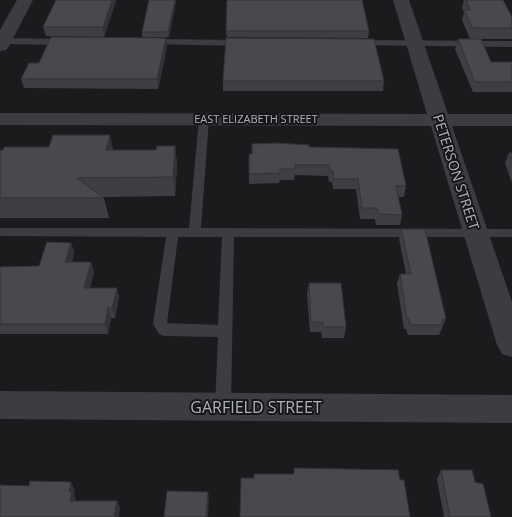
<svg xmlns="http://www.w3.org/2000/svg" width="512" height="517" viewBox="0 0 512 517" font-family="'Open Sans',sans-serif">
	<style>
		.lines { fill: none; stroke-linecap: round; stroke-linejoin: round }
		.service { fill: #3c3d42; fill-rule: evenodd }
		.minor { fill: #3c3d42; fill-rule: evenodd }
		.wall { fill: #3e3f42 }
		.shaded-wall { fill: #323336 }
		.building { fill: #48494d; stroke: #323336 }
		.labels { text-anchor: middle; stroke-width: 4; stroke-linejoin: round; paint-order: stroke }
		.far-street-label { font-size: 11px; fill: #aeb3bb; stroke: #161618 }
		.street-label { font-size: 14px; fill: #aeb3bb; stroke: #161618 }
		.near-street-label { font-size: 16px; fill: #aeb3bb; stroke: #161618 }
	</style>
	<rect width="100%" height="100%" fill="#1b1b1d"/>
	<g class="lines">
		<g class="service">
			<path d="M0,38l65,1 4,3 -4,3 -65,-1z"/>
			<path d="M150,39l92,1 4,3 -4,3 -95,-2 -1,-2z"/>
			<path d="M357,40l155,1v6l-158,-2v-4z"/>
			<path d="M204,116l5,3 -8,109 311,1v8h-278l-3,170 -3,5 -5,2 -5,-2 -3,-5 3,-70 -54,-1 -5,-2 -6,-10 13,-87 -166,-1v-8h189l10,-109zM178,237h44l-4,88 -51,-2z"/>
		</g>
		<g class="minor">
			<path d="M17,0h16l-24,46 -3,4 -6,1v-21z"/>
			<path d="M393,0h16l39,114h64v12h-60l60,176v55l-10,-3 -5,-9 -66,-219 -431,-1v-12l427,1z"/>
			<path d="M0,391l512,4v28l-512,-4z"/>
		</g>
	</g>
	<g class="wall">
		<path d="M56,0h60l-12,37 -58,-1 -3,-9z"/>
		<path d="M464,0h39l9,17v22h-42l-8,-19 2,-8 -2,-4z"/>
		<path d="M176,1l-7,36h-27v-5z"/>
		<path d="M226,31h143l-1,7 -141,-1z"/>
		<path d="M226,38l158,43 -1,10h-160v-10z"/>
		<path d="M458,39l33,23h21v30h-39l-18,-43z"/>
		<path d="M167,47l-9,42 -134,-1 -3,-9 18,-16z"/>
		<path d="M175,146l2,19 -2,31 -72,1 1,1 5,20h-109v-68h156z"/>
		<path d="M309,147l97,39 -2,11h-6l4,18 -2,10h-24l-1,-6h-15l-4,-30h-23l-1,-7h-3l-1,-6 -33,-1 -1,5h-14l-1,3 -30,1v-30z"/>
		<path d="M509,153h3v30l-7,-20z"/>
		<path d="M401,229l45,90 -7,16h-31l-2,-6h-2l-7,-45 3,-10h6l-7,-35z"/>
		<path d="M71,243l3,9 -2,10h19l3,10 -4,16h27l2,10 -4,20h-4l-3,16h-108v-67l39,-1z"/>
		<path d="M309,283l37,44 -2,11h-22l-1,-6h-11l-3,-38z"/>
		<path d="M441,470l34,12 16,35h-47l-7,-38z"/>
	</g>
	<g class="shaded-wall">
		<path d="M112,0h4v1l-12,36 -1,-10z"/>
		<path d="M175,0h1v1l-7,36 -1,-5z"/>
		<path d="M166,38l1,9 -9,42 -1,-10z"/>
		<path d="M110,135l4,19 -8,-4z"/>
		<path d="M175,146l2,19 -2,31 -2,-19z"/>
		<path d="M71,243l3,9 -5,20 -4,-10z"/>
		<path d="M91,262l3,10 -7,26 -3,-10z"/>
		<path d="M117,288l2,10 -4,20 -3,-10z"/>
		<path d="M108,308l3,10 -3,16 -3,-10z"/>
		<path d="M71,482l4,8 -1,5 2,4 -2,9 -4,-7 -1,-9z"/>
		<path d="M208,492l1,8 -1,17h-2z"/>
		<path d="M117,501l3,7 -1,9h-5z"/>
	</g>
	<g class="building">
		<path d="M56,0h56l-9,27h-60z"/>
		<path d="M149,0h26l-7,32h-26z"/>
		<path d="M227,0h135l7,31h-143z"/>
		<path d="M466,0h37l9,17v11h-39l-9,-18h6z"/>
		<path d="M51,37l115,1 -9,41h-136l8,-16h10z"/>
		<path d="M226,38l148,1 10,42h-161z"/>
		<path d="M458,39h23l10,23h21v20h-37z"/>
		<path d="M53,135h57l-4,15h50l1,-4h18l-2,31 -96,1 27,20h-104v-48h3l1,-3h45z"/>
		<path d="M276,143l33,2v2l89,2 8,37h-10l6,29 -23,-1 -2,-6h-15l-4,-29h-24l-1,-8h-3l-1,-6h-34v4h-15v4l-31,1v-20h3v-10z"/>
		<path d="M509,153h3v9z"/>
		<path d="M401,229h24l21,90h-4l1,6h-32l-2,-6h-2l-7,-45h11z"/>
		<path d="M47,242l24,1 -6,19h26l-7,26h33l-5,20h-4l-3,16h-105v-57l39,-1z"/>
		<path d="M309,283h32l5,44h-23v-5h-12z"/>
		<path d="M294,468l104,2 2,10h4l6,37h-170l1,-39h13v-4h40z"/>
		<path d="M441,470h31l3,12 8,2 8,33h-41z"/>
		<path d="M30,481l41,1 -2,10h3l-2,9h47l-3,16h-114v-32l29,1z"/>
		<path d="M167,491l41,1 -2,25h-42z"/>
	</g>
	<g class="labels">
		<g class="far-street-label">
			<text x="256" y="123">EAST ELIZABETH STREET</text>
		</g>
		<g class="street-label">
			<text transform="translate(456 172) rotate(72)" y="5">PETERSON STREET</text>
		</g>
		<g class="near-street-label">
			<text x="256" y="413">GARFIELD STREET</text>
		</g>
	</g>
</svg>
